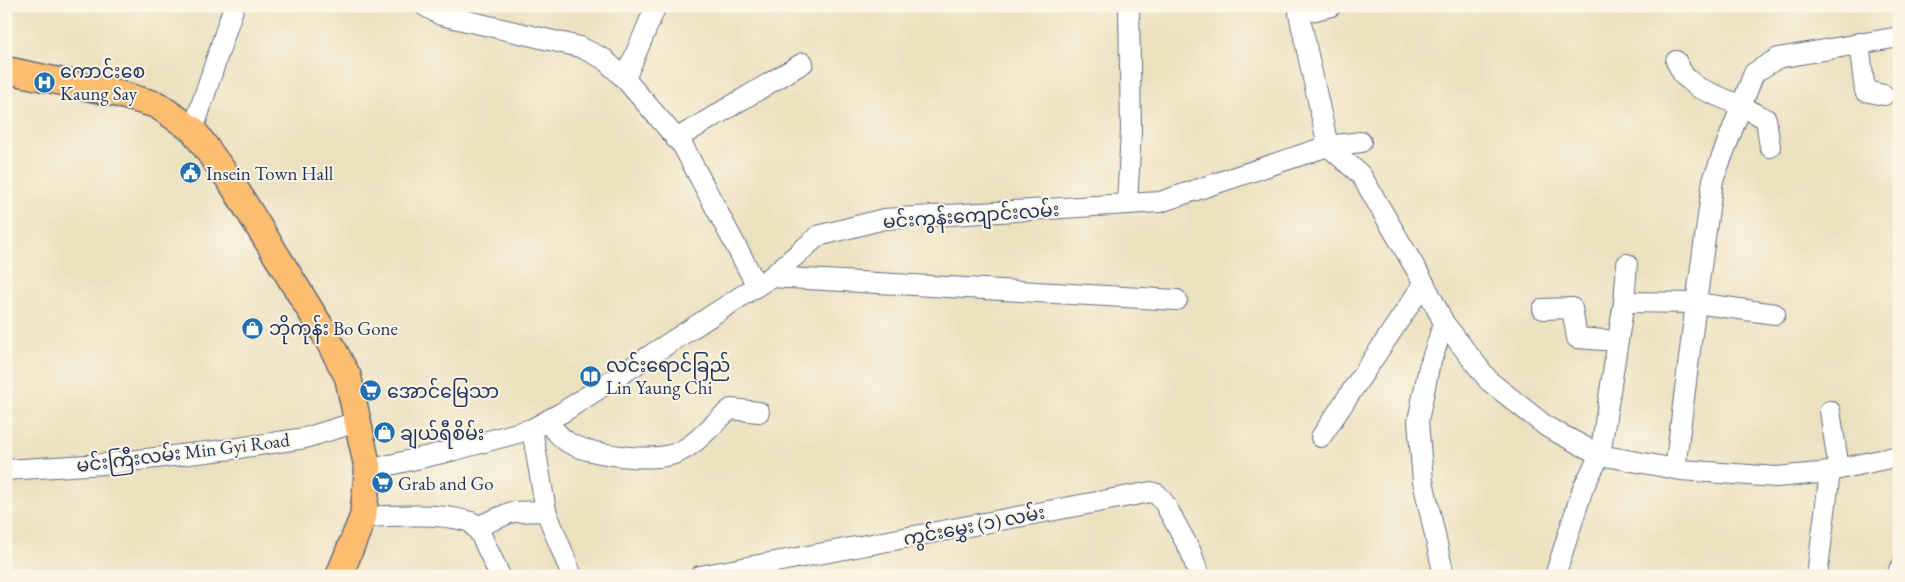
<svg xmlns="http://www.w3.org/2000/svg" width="1905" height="582" viewBox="0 0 1905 582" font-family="'EB Garamond','Noto Sans Myanmar',serif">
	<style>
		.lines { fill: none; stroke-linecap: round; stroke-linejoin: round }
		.minor-casing { stroke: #646d80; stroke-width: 22 }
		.major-casing { stroke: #646d80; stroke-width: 29 }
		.minor { stroke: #fff; stroke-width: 20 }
		.major { stroke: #fcbd6f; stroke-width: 26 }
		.labels { text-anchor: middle; stroke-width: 4; stroke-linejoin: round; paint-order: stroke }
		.poi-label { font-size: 19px; fill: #1b2f5e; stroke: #fcf5e5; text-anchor: start }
		.street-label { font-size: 19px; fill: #1b2f5e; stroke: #fcf5e5 }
	</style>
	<rect width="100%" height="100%" fill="#fcf5e5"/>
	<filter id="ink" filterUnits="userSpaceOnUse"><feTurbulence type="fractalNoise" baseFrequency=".02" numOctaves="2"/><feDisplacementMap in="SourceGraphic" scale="10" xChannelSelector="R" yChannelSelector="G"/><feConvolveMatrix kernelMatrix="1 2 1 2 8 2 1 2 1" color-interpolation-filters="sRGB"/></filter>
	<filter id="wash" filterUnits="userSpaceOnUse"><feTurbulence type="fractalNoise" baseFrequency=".0096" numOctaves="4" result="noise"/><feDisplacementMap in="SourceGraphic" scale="20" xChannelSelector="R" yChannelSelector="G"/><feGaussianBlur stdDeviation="1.12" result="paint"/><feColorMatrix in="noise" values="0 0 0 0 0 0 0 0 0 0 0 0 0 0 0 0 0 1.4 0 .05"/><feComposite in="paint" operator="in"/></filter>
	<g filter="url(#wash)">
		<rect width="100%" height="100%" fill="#ece1bf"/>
	</g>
	<g filter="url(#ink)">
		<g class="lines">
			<defs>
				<g id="minor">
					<path d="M425,6l16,9 139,32 24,12 21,20 58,67 74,140"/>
					<path d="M1331,6l-32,8 29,132 33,29 63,108 20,40 45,58 58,46 53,28 81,15 95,7 54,-5 9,-3 60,-13"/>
					<path d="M1859,43l6,48 19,4"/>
					<path d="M1676,61l8,15 15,12 42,18 25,13 4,28"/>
					<path d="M625,79l31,-73"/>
					<path d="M193,130l41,-124"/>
					<path d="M676,139l127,-76"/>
					<path d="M1127,204l4,-73 -2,-125"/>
					<path d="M771,277l406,23"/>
					<path d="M1624,302l72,1 17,-123 41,-107 24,-15 121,-21"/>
					<path d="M1543,309l29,-1 5,30 41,3"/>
					<path d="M1444,323l-15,44 -11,54 5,60 21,95"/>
					<path d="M1830,411l9,58"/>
					<path d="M547,422c6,6 13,16 22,21 22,12 81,19 105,11 24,-9 38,-31 57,-45l28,3"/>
					<path d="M532,429l14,82"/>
					<path d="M1321,437l103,-154"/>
					<path d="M1675,469l21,-166 79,11"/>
					<path d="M6,470l98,-6 128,-15 73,-11 52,-16"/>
					<path d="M368,470l87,-20 77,-21 31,-17 208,-135 47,-41 66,-17 276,-17 168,-56 33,-4"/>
					<path d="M363,517c31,-1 89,-6 116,9l33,-14 34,-1 26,65"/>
					<path d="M471,522l10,13 19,41"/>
					<path d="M700,576l451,-84 6,2 8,10 26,48 8,24"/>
					<path d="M1555,576l28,-88 17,-33 24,-153 3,-38"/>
					<path d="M1817,576l13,-104"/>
					<path d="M1898,576l1,-6"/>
				</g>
				<path id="major" d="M6,70l109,23 42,12 36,25 38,52 94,152 23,43 20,93 -5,47 -24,59"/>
			</defs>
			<use href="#minor" class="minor-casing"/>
			<use href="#major" class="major-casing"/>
			<use href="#minor" class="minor"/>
			<use href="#major" class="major"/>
		</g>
	</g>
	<defs>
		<symbol id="hospital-disc" viewBox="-11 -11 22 22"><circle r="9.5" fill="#1f6fb2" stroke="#fcf5e5"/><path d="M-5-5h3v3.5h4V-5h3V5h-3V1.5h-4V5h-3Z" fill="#fff"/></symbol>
		<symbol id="civic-disc" viewBox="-11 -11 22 22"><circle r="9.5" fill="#1f6fb2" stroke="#fcf5e5"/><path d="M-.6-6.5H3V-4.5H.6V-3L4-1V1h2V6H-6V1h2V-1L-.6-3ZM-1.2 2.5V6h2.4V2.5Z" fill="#fff"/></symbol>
		<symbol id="shop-disc" viewBox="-11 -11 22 22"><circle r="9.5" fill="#1f6fb2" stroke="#fcf5e5"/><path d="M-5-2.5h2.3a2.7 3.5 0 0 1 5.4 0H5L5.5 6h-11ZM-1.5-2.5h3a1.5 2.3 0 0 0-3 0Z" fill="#fff"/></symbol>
		<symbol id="library-disc" viewBox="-11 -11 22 22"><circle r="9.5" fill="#1f6fb2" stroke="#fcf5e5"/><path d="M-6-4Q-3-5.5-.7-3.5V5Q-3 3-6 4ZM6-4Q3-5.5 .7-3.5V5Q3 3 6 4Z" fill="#fff"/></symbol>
		<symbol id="supermarket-disc" viewBox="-11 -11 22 22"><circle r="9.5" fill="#1f6fb2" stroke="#fcf5e5"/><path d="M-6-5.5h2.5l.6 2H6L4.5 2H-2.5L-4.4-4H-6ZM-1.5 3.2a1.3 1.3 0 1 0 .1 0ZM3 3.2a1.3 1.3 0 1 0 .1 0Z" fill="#fff"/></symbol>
	</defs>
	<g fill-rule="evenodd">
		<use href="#hospital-disc" x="32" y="70" width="25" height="25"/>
		<use href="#civic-disc" x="178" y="160" width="25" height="25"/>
		<use href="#shop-disc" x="240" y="316" width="25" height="25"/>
		<use href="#library-disc" x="578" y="364" width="25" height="25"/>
		<use href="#supermarket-disc" x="358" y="378" width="25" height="25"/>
		<use href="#shop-disc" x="372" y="420" width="25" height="25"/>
		<use href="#supermarket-disc" x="370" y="470" width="25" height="25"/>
	</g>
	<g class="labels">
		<g class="poi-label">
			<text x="60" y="78">ကောင်းစေ<tspan x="60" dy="22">Kaung Say</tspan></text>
			<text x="206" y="180">Insein Town Hall</text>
			<text x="269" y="335">ဘိုကုန်း Bo Gone</text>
			<text x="606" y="372">လင်းရောင်ခြည်<tspan x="606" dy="22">Lin Yaung Chi</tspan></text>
			<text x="387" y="398">အောင်မြေသာ</text>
			<text x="400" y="440">ချယ်ရီစိမ်း</text>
			<text x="398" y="490">Grab and Go</text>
		</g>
		<g class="street-label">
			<text transform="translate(971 215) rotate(-4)" y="7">မင်းကွန်းကျောင်းလမ်း</text>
			<text transform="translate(183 452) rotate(-7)" y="7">မင်းကြီးလမ်း Min Gyi Road</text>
			<text transform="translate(974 525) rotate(-11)" y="7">ကွင်းမွှေး (၁) လမ်း</text>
		</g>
	</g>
	<rect width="1905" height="582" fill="none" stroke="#fcf5e5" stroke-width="25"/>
</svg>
